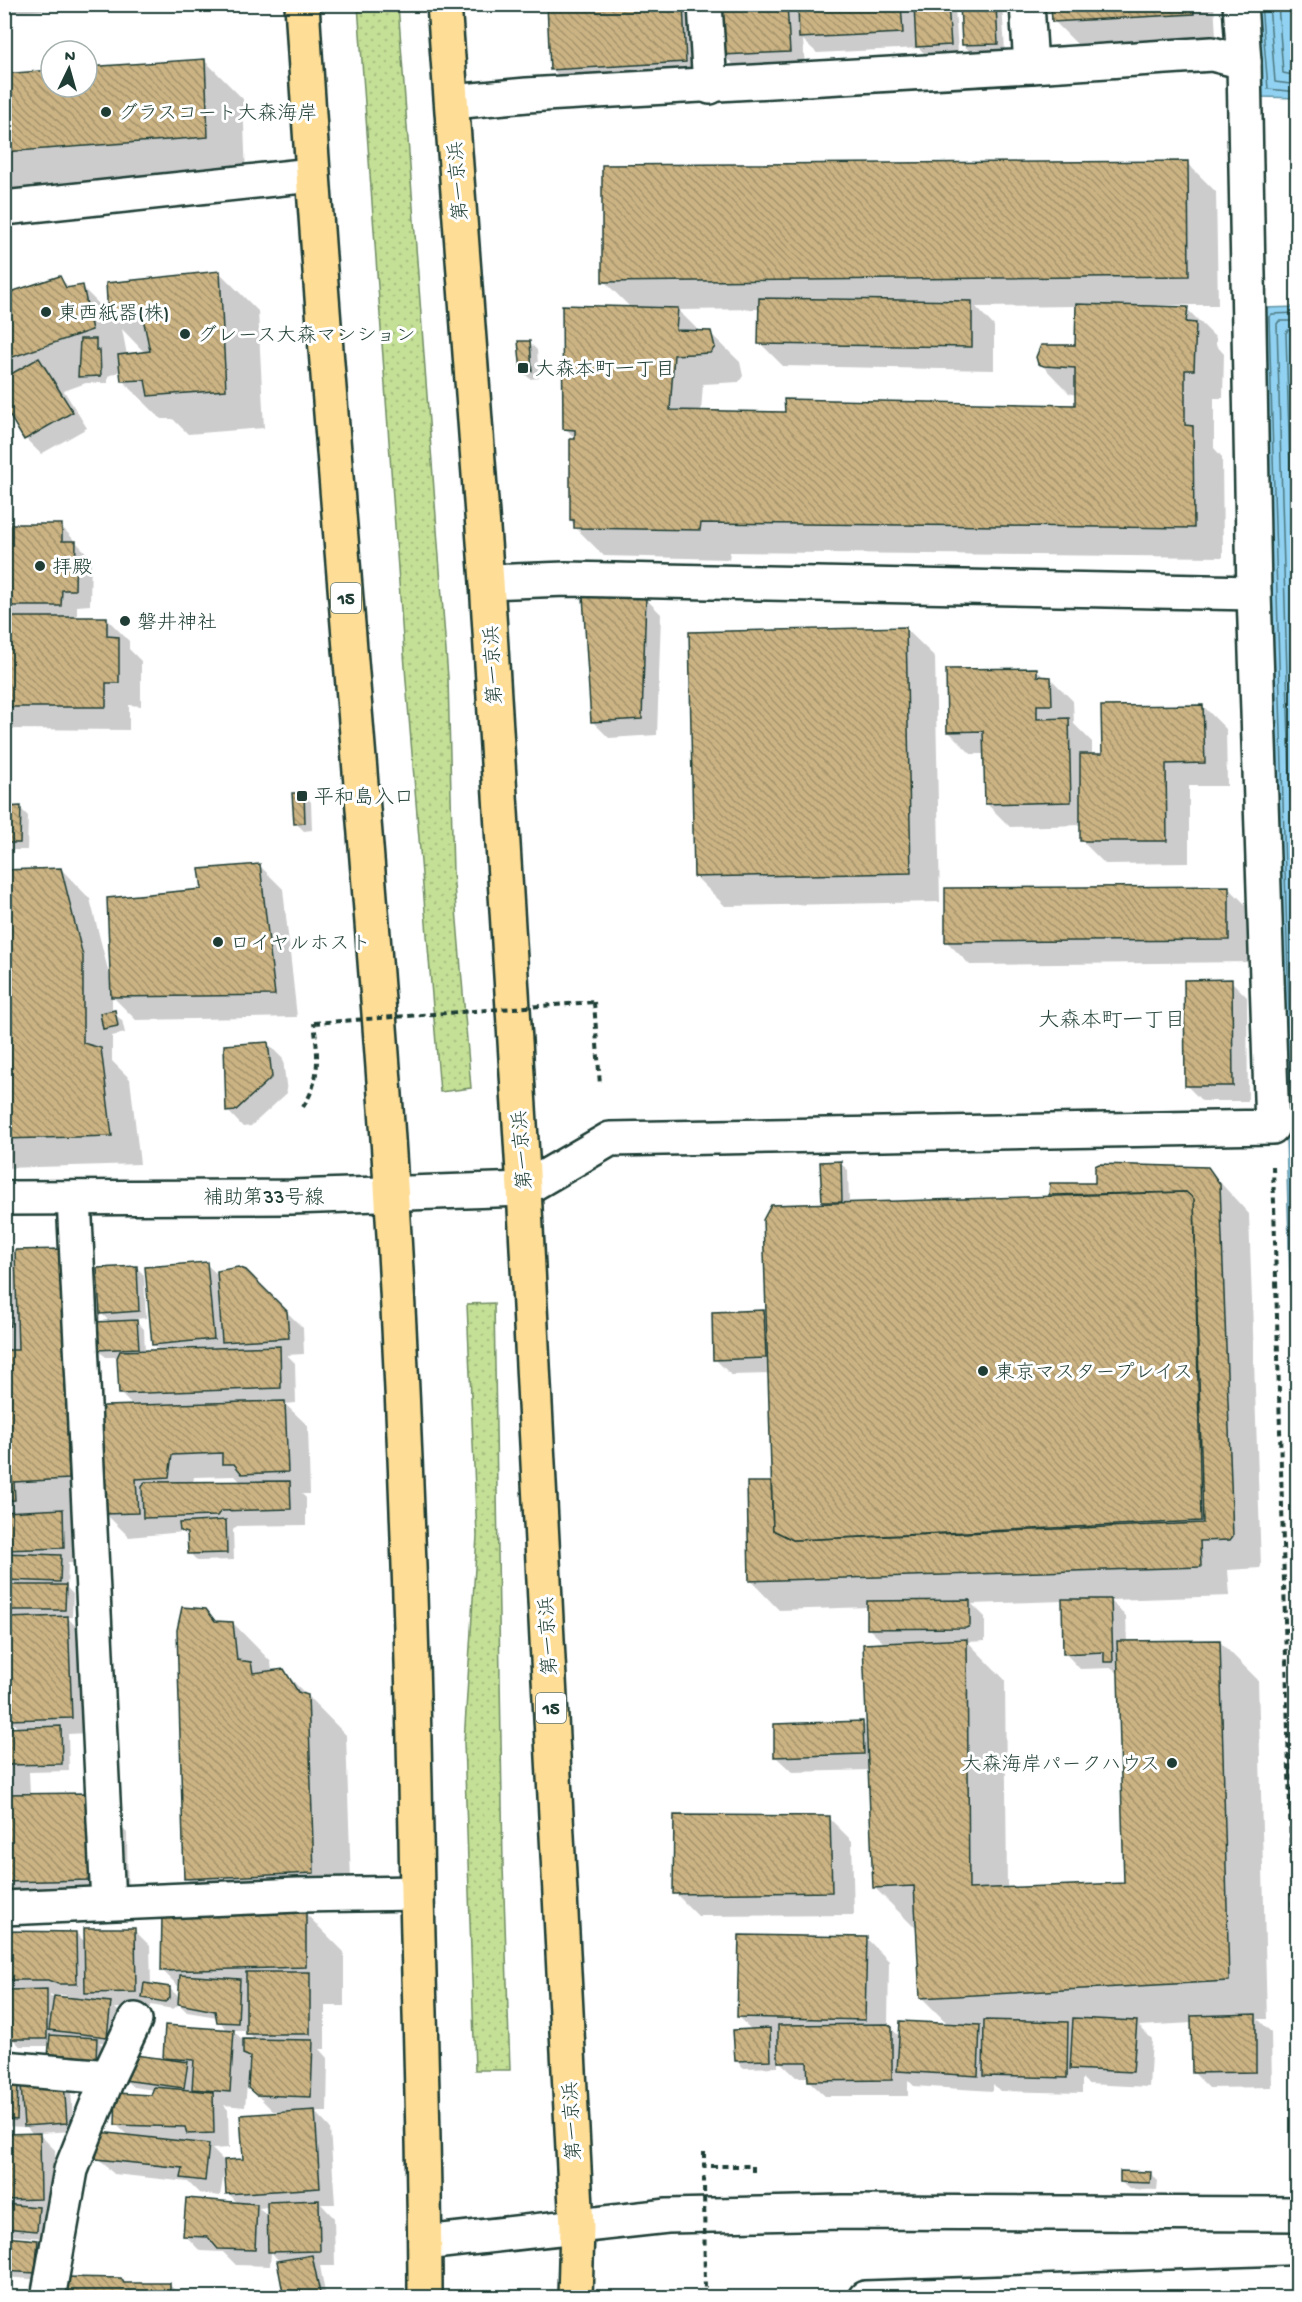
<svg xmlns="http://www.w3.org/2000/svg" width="1302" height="2302" viewBox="0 0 1302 2302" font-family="'Gochi Hand','Klee One',sans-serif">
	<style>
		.grass { fill: url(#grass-dots); stroke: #728e65; stroke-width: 1.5 }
		.water { fill: #91d2f2; stroke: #6396a6; stroke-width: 1.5 }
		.shadow { fill: #0003; fill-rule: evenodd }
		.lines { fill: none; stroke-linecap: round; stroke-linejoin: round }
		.shore { stroke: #4d7980; stroke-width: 1.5 }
		.building { fill: url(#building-back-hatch); stroke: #1f3d34; stroke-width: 1.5 }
		.minor-casing { stroke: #1f3d34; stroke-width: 38 }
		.highway-casing { stroke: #1f3d34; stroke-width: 38 }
		.path { stroke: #1f3d34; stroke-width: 4; stroke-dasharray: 6 4.5; stroke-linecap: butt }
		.minor { stroke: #fff; stroke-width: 33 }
		.highway { stroke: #fedd96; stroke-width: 33 }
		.path-bridge { stroke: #1f3d34; stroke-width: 4; stroke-dasharray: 6 4.5; stroke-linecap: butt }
		.poi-dot { fill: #1f3d34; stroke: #fff; stroke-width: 2 }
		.labels { text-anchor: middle; stroke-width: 6; stroke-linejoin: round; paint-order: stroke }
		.shield { fill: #fff; stroke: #627771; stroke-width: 1.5 }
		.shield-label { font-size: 18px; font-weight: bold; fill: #1f3d34 }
		.poi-label { font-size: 20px; fill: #1f3d34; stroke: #fff; text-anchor: start }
		.street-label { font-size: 20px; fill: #1f3d34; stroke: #fff }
		.neighbourhood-label { font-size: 21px; fill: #1f3d34; stroke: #fff }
	</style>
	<defs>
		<pattern id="grass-dots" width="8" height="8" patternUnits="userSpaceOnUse" patternTransform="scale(1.5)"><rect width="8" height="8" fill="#c4df96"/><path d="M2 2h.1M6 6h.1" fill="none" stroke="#a8c082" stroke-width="1.8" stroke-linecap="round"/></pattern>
		<pattern id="building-back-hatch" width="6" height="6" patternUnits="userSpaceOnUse" patternTransform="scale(1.5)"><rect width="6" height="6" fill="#cbb383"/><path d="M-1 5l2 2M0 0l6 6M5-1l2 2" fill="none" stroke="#a4936c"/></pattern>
	</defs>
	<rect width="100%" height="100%" fill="#fff"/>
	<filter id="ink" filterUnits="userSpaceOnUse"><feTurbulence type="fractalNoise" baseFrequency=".0167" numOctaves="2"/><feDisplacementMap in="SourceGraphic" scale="12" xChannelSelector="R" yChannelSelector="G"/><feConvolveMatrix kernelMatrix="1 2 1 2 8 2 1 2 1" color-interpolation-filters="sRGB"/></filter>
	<g filter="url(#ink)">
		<g class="grass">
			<path d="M358,5h40l50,673 5,195 18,215 -31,4 -34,-411z"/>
			<path d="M494,1303l9,563 7,204h-35l-11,-328 13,-206 -10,-232z"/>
		</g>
		<g class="water">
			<path d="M1255,5h42v93l-35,-1z"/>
			<path d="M1298,307l-1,1225 -34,-1224z"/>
		</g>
		<g class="shadow">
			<path d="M4,4h125l-125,9z"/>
			<path d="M548,4h155l5,80 -133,8 -23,-23z"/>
			<path d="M720,4h231l4,4 3,44 -33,2 -6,-6 -102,5 -14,-13 2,27 -66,3 -16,-15z"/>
			<path d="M961,4h41l3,47 -34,1 -8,-7z"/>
			<path d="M1053,4h161l2,32 -139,8 -23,-23z"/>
			<path d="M204,60l39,39 3,77 -242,16v-117l47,-3v15h36v-18z"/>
			<path d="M1187,163l29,29 2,113h-60v3l29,1 29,29v7l8,9 -1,44h-9v50l8,9 1,100 -493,-5 -1,7 -125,-3 -29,-29 -4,-7 6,-80 -12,-12 66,-120 -27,-27zM1077,306l-1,40 -36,17 29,30 7,2v12l-290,7 -85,-2 2,-28 36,-2 4,-6 -3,-14 -30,-29 -10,-1 -22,-22 82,-1v34l23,23 211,4v-44l-18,-19z"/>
			<path d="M219,272l39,39 6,117 -76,6 -15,-15h-12l-39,-39 -1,-9 -13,5v7h-22l-22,8 23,37 -46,26 -15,-15 -18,-29 -4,1v-116l56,-17 10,10 12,-1 27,27zM122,329l23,24 -18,2z"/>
			<path d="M529,342l8,8 2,28 -9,1 -8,-8z"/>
			<path d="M4,526h57l30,32 -1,47 -13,1v12h29l23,23v8l12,12v45l-12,-1v25l-125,-1z"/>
			<path d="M645,598l16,16 -4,121 -48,3 -16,-16z"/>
			<path d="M905,628l30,29 5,245 -215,4 -29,-29z"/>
			<path d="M1036,670l9,8h5l23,23 1,23 18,18v13h11l100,-49 23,23 1,57h-38v77l-84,1 -23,-23v-16l-72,2 -23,-23 -2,-50h-14l-23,-23z"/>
			<path d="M303,794l8,8 1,28 -8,1 -8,-8z"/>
			<path d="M4,808h16l8,8 -1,34h-23z"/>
			<path d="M260,866l23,23 14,128 -161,3 -24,-24v17l10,7 3,13 -13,3v25l18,18 10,85 -136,4v-297l57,-2 29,30 21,83 93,-92z"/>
			<path d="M1228,887l23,23 1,52 -282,3 -23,-23z"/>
			<path d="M1231,981l16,16 1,104h-46l-16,-16z"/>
			<path d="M267,1043l16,16 4,34 -36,33 -8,1 -15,-16z"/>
			<path d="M840,1163l8,7 1,34 205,-6 -3,-3 46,-10 110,-17 42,46 12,352 -1,2 -32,2 2,26 -120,4 16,16 1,27 92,-2 39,39 9,339h-9l13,13 1,55 -63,1 -16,-16v-49l-54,3 13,13 -3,48 -61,-3 -6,-6v15l-82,-2 -7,-7v7l-79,-5 -6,-6v16h-83l-16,-15v-4h-13l-18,-17v7l-34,1 -8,-7 16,-31 -14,-13 128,-79 23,23 -1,64 13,13 48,-13 -28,-28 -3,-72 -5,1 -39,-39 -4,-117 -78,2 -16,-15 86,-34 6,5 17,-84 -16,-15v-22l-90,3 -29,-30 20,-96 3,3 -3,-113 -39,1 -16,-16 49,-47 4,4 58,-112 -3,-2zM1063,1601l2,52 15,16 32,-1 8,7 6,209 -119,5 -2,-209 -37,-38 17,-1v-24l-13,-13z"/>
			<path d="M4,1243l13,11 44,-4 39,39 36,-22 8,8 2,43 -12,1 10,10 1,23 15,-1 -7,-7 53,-80 13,12 26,-5 58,57 1,26 -17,1 8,8 1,40 -11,1 23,22 2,68h-8l4,4v27l-69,1 -4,4 1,30 -37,1 -7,-8 -1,-15 -6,-6 -54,5 -23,-23 1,4 -36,1 7,7 1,37h-11l-1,25 6,6 -1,23h-5l16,17 4,99 -19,1 1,37 -40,1 1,23 58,-1 39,39 1,85 -118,-5 1,13h-7v-207l11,10h4l-9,-9 -1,-33h-5v-67l3,3v-6h-3v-103l6,-1 -6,-5zM100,1312l11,11 -11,1zM101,1353l5,4h12l2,36 14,14h-31zM235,1476l7,7h-49l1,-6z"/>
			<path d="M205,1610l13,13h15l38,39 1,10 11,-1 63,64 6,176 -47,2 39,39v54h-19v43h-5l8,9 -1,54h-12l15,16 5,76h-14l13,14 1,48h-15l6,32h-40l-6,-36 -9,-10 -1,14 -34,-1 -13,-13 -23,-1 -15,-16 54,-31 -11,-11 -2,-31 -6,34 -21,-3 -11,-11 -74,-8 -16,-16 31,-21 -13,-13 36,-28 3,-6 -22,-3 -8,-7 43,-19 -3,-4 62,-26 -10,-14 -30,-5 -10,-10v4l-4,3 -22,-4v3h-36l3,3 -4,32 -15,-1 5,5 -1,20 -53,-21h-30l-10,-9 -2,16h-4v-62l8,6v-5l-8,-8v-51h72l10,10 48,-13 16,16 1,40 19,3 10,9v-10l-17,-17 60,-56 -37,-37zM50,1995h15l10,4 -25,-2zM232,2030h16l6,10h-11zM249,2058l3,2 -1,11h-3zM247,2085l26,26h18v3l-47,46 -20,1 -12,-12 17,-1 -1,-38 -4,-5 21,2zM268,2207l1,11 -10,-10z"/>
			<path d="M829,1818l23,23 2,74 -156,1 -23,-23z"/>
			<path d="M4,2082l14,1 4,4 41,-3 8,8 3,39 -36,2 17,17 1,65h-10l-2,23 -40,-3v-100h30l-10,-11v3l-20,-1z"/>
			<path d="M1150,2173l8,8 -1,9 -28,-1 -8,-7z"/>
			<path d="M4,2238l34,3 7,8 -2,31 -39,-3z"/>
			<path d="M120,2279l6,6 43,-1 13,14h-116z"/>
		</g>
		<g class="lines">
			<g class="shore">
				<path d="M1261,4l7,85 30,3"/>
				<path d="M1269,4l6,78 23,3"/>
				<path d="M1278,4l5,69 15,3"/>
				<path d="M1298,313l-26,1 -3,3 29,1004"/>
				<path d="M1298,321h-19l-2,3 21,734"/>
				<path d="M1298,330h-10l-2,3 12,408"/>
			</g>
		</g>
		<g class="building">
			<path d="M547,4h136l3,58 -136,8z"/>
			<path d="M719,4h68l3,48 -68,3z"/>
			<path d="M798,4h103l2,29 -104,5z"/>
			<path d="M914,4h34l3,41 -35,2z"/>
			<path d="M960,4h36l2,40 -36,1z"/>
			<path d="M1051,4h142l1,10 -142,8z"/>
			<path d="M205,59l3,78 -204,15v-78l47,-4v17h36v-20z"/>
			<path d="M1188,161l1,115 -587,6v-117z"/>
			<path d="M220,271l6,119 -78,6 -3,-16 -24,1 -3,-26 32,-4 -7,-33h-35l-2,-35z"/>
			<path d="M60,276l6,12 17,-3 9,45 -88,30v-66z"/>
			<path d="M759,298l213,3v46l-214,-3z"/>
			<path d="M1076,304l112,3 -2,15 10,1 -2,47h-9v55l8,1 1,102 -493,-5 -1,7 -126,-2v-8h-4v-81h5v-9l-12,-1 -1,-124 116,3 -2,22 35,1 4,16 -5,6 -36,2 -4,55 115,2 -1,-13 291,6v-37l-31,-2 -6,-2 -2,-7 5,-12h34z"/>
			<path d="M80,339h16v11h4l1,26 -23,1z"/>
			<path d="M518,341h12l2,30 -11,1z"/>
			<path d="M39,358l34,54 -49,28 -20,-34 3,-5 -3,-5v-18z"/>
			<path d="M4,524h58v17h14l-1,49h-13l-1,16h-57z"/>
			<path d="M583,596h63l-4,123 -51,3z"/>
			<path d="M4,617h103v19l12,1v46h-13v24h-102z"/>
			<path d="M906,627l5,246 -217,4 -5,-245z"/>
			<path d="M1037,668v8l14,1 1,28h-15v14l32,-1 2,84 -86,2 -2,-73 -36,1 -1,-63z"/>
			<path d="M1203,705l2,58 -39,1 1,77h-87v-87h22l-1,-48z"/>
			<path d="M292,793h12l1,30 -11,1z"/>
			<path d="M21,806l-1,37h-16v-36z"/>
			<path d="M260,864l15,131 -164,2 -4,-99 95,-9 -3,-20z"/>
			<path d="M61,868l22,88v87l18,5 11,88 -108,3v-269z"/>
			<path d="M1229,886v54l-284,2v-54z"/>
			<path d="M1232,979l1,107h-48l-1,-106z"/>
			<path d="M115,1010l3,16 -15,3 -3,-16z"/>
			<path d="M268,1042l4,35 -37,34 -9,1 -2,-67z"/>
			<path d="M841,1161l1,41h-20l-2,-40z"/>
			<path d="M1099,1164l109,3 12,17 13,352 -3,4 -30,1 1,26 -452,14 -2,-99h24l2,48 20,10 410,-17 -9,-323 -8,-8 -137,3 1,-12h45v-17z"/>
			<path d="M1186,1192l8,7 7,322 -408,19 -20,-10 -10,-310 8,-15z"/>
			<path d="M4,1242h2l4,84h-6z"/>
			<path d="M61,1249l8,230 -55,3 1,18 -11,1v-151h14l-3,-100z"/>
			<path d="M207,1262l7,77 -62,6 -7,-78z"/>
			<path d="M137,1266l2,45 -39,3 -3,-46z"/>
			<path d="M238,1267l8,3 41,41 2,27 -67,4 -5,-71z"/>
			<path d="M764,1310l2,48 -53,2 -1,-48z"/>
			<path d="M137,1320l2,28 -42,2 -2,-28z"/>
			<path d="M280,1346l1,42 -162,6 -2,-36 3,-7z"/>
			<path d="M285,1401l3,71 -46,2 -8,-10h-12v-11l-50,2 -3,22 -33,2 2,34 -34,1 -3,-102 3,-6z"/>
			<path d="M290,1481l1,28 -70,2 -4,5 -74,2 -1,-31 3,-5z"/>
			<path d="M63,1509l1,39 -60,2v-38z"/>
			<path d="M226,1520l1,33 -39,1 -1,-21 -7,-2 -1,-8z"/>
			<path d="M4,1553l57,2 -1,27 -56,-2z"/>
			<path d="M4,1585h62l-1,25h-61z"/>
			<path d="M1062,1599h49l2,63h-9v-10l-41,2z"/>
			<path d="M970,1600v26l-4,2 -99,1v-28z"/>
			<path d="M182,1607l24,2 9,12 18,1 4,38 14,2 2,11 31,-4 14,23 10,3 6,178 -130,6 -7,-249z"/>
			<path d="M68,1616l4,102 -63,2 -3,-102z"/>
			<path d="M967,1639l2,250 155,-6 -7,-242 103,-1 9,341 -309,17 -6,-112 -41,2 -10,-244z"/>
			<path d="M863,1721l1,33 -90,3v-33z"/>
			<path d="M61,1726l1,38 -53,1 -2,-2 -1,-35z"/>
			<path d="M89,1793l1,87 -86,2v-88z"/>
			<path d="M674,1815l156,1 2,76 -159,2z"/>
			<path d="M306,1912v55l-145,4 1,-56z"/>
			<path d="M84,1928h51l1,64 -51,1z"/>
			<path d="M4,1931l72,1 1,52h-19l-10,-4h-44z"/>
			<path d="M739,1935l128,2 -2,83 -128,-3z"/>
			<rect x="246" y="1972" width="64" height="62"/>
			<path d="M180,1975l60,4 -2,44 -21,-1 -2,-11 -37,-7z"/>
			<path d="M144,1983l26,4v11l-5,4 -23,-4z"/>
			<path d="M47,1989v50h-37v-49z"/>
			<path d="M4,1990h3l-3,26z"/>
			<path d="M54,1996l57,6 -4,35 -58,-7z"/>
			<path d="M1256,2014v58l-64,1 -1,-57z"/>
			<path d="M1073,2018l64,3 -4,51 -63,-3z"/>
			<path d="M984,2020l84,2 -1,56 -84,-2z"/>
			<path d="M900,2021l80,4 -2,51 -81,-5z"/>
			<path d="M888,2024l4,3v53l-84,1 -1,-19h-29v-37z"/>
			<path d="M165,2025l69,5 -4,62 -38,-3 2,-29 -31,-2z"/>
			<path d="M770,2028l1,32 -36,1 -2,-31z"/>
			<path d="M50,2035l47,3 -1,22 -48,-4z"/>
			<path d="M243,2039l70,1 -2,57 -55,-2 -8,-7 2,-31 -7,-3z"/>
			<path d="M127,2054l61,8 -4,26 -60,-8z"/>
			<path d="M4,2081h14l-1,39 -13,-1z"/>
			<path d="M64,2082l3,41 -43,3 -3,-41z"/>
			<path d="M154,2087l59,5 1,41 -27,1 -2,-7 -70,-2 1,-32 35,2z"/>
			<path d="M315,2110l5,78 -94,6 -2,-34 19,-1 -3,-44z"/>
			<path d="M99,2132l110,12 -4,37 -24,-3 2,-10 -87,-9z"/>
			<path d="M40,2133l1,66 -37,1v-66z"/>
			<path d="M1120,2171l31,1 -1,11 -30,-1z"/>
			<path d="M186,2198l71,6 -2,46 -37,-1 -10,-12 -25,-1z"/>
			<path d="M319,2200l1,51 -52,1 -1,-50z"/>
			<path d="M4,2204l35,3 -2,24 -33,-3z"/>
			<path d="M4,2237l34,3 -3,33 -31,-2z"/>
			<path d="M312,2255l9,43h-37l-7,-37z"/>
			<path d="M65,2277l56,1 3,5h46v15h-106z"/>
			<path d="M4,2291l21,7h-21z"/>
		</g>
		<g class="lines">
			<defs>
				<g id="minor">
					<path d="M705,4l5,83"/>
					<path d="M1031,66l181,-12 32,8"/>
					<path d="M452,102l75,-7 504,-29 -4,-62"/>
					<path d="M4,208l308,-33"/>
					<path d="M487,582l79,-3 688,14"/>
					<path d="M4,1198l287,-1 233,-8 86,-50 662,-12 -18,-534 -10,-531 -4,-58"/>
					<path d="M74,1198l34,705"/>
					<path d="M4,1908l294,-13 119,-2"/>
					<path d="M4,2068l104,9"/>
					<path d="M425,2243l242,-27 176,-4 455,2"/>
					<path d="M48,2298l23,-128 37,-93 27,-57"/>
					<path d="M865,2298l433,-15"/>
				</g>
				<g id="highway">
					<path d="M302,4c22,369 58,737 84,1105 18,261 27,523 31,785 3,134 8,269 8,404"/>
					<path d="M444,4l43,578 37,607 53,1038 -2,71"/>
				</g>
			</defs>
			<use href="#minor" class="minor-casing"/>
			<use href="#highway" class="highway-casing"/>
			<g class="path">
				<path d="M594,1002l6,83"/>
				<path d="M303,1107c18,-27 15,-53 11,-84"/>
				<path d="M1273,1166l25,946"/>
				<path d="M704,2152v14h49v8"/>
			</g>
			<use href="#minor" class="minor"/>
			<use href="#highway" class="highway"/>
			<g class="path-bridge">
				<path d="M314,1023l280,-21"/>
				<path d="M705,2298l-1,-120h5"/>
			</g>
		</g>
	</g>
	<g class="poi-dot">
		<circle cx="106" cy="112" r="6"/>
		<circle cx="46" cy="312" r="6"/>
		<circle cx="185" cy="334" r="6"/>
		<rect x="517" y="362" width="12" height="12" rx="3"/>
		<circle cx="40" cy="566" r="6"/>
		<circle cx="125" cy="621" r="6"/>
		<rect x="296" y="790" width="12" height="12" rx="3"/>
		<circle cx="218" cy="942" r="6"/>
		<circle cx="983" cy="1371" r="6"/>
		<circle cx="1172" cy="1763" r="6"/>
	</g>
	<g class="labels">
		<g class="shield">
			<rect x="331" y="583" width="30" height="30" rx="4.5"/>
			<rect x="536" y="1693" width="30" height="30" rx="4.5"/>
		</g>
		<g class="shield-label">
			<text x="346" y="604">15</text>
			<text x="551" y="1714">15</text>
		</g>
		<g class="poi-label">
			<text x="118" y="119">グラスコート大森海岸</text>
			<text x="58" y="319">東西紙器(株)</text>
			<text x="197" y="341">グレース大森マンション</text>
			<text x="535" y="375">大森本町一丁目</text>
			<text x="52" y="573">拝殿</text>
			<text x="137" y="628">磐井神社</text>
			<text x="314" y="803">平和島入口</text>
			<text x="230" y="949">ロイヤルホスト</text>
			<text x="995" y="1378">東京マスタープレイス</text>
			<text x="1160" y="1770" text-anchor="end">大森海岸パークハウス</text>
		</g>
		<g class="street-label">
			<text transform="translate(457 181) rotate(-94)" y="7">第一京浜</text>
			<text transform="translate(492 665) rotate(-93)" y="7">第一京浜</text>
			<text transform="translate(521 1150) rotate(-94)" y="7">第一京浜</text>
			<text x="264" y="1203">補助第33号線</text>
			<text transform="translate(547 1636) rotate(-93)" y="7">第一京浜</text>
			<text transform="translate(571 2121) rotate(-93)" y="7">第一京浜</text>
		</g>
		<g class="neighbourhood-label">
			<text x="1112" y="1026">大森本町一丁目</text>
		</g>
	</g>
	<rect width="1302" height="2302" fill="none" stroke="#fff" stroke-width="24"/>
	<rect x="12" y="12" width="1278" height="2278" fill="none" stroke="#1f3d34" stroke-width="2" filter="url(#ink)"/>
	<g transform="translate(69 69) rotate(5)"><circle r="28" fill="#ffffff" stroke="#a5b1ae" stroke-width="1.5"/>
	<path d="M0-4.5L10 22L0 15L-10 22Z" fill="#1f3d34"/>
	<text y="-9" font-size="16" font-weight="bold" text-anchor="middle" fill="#1f3d34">N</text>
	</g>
</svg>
